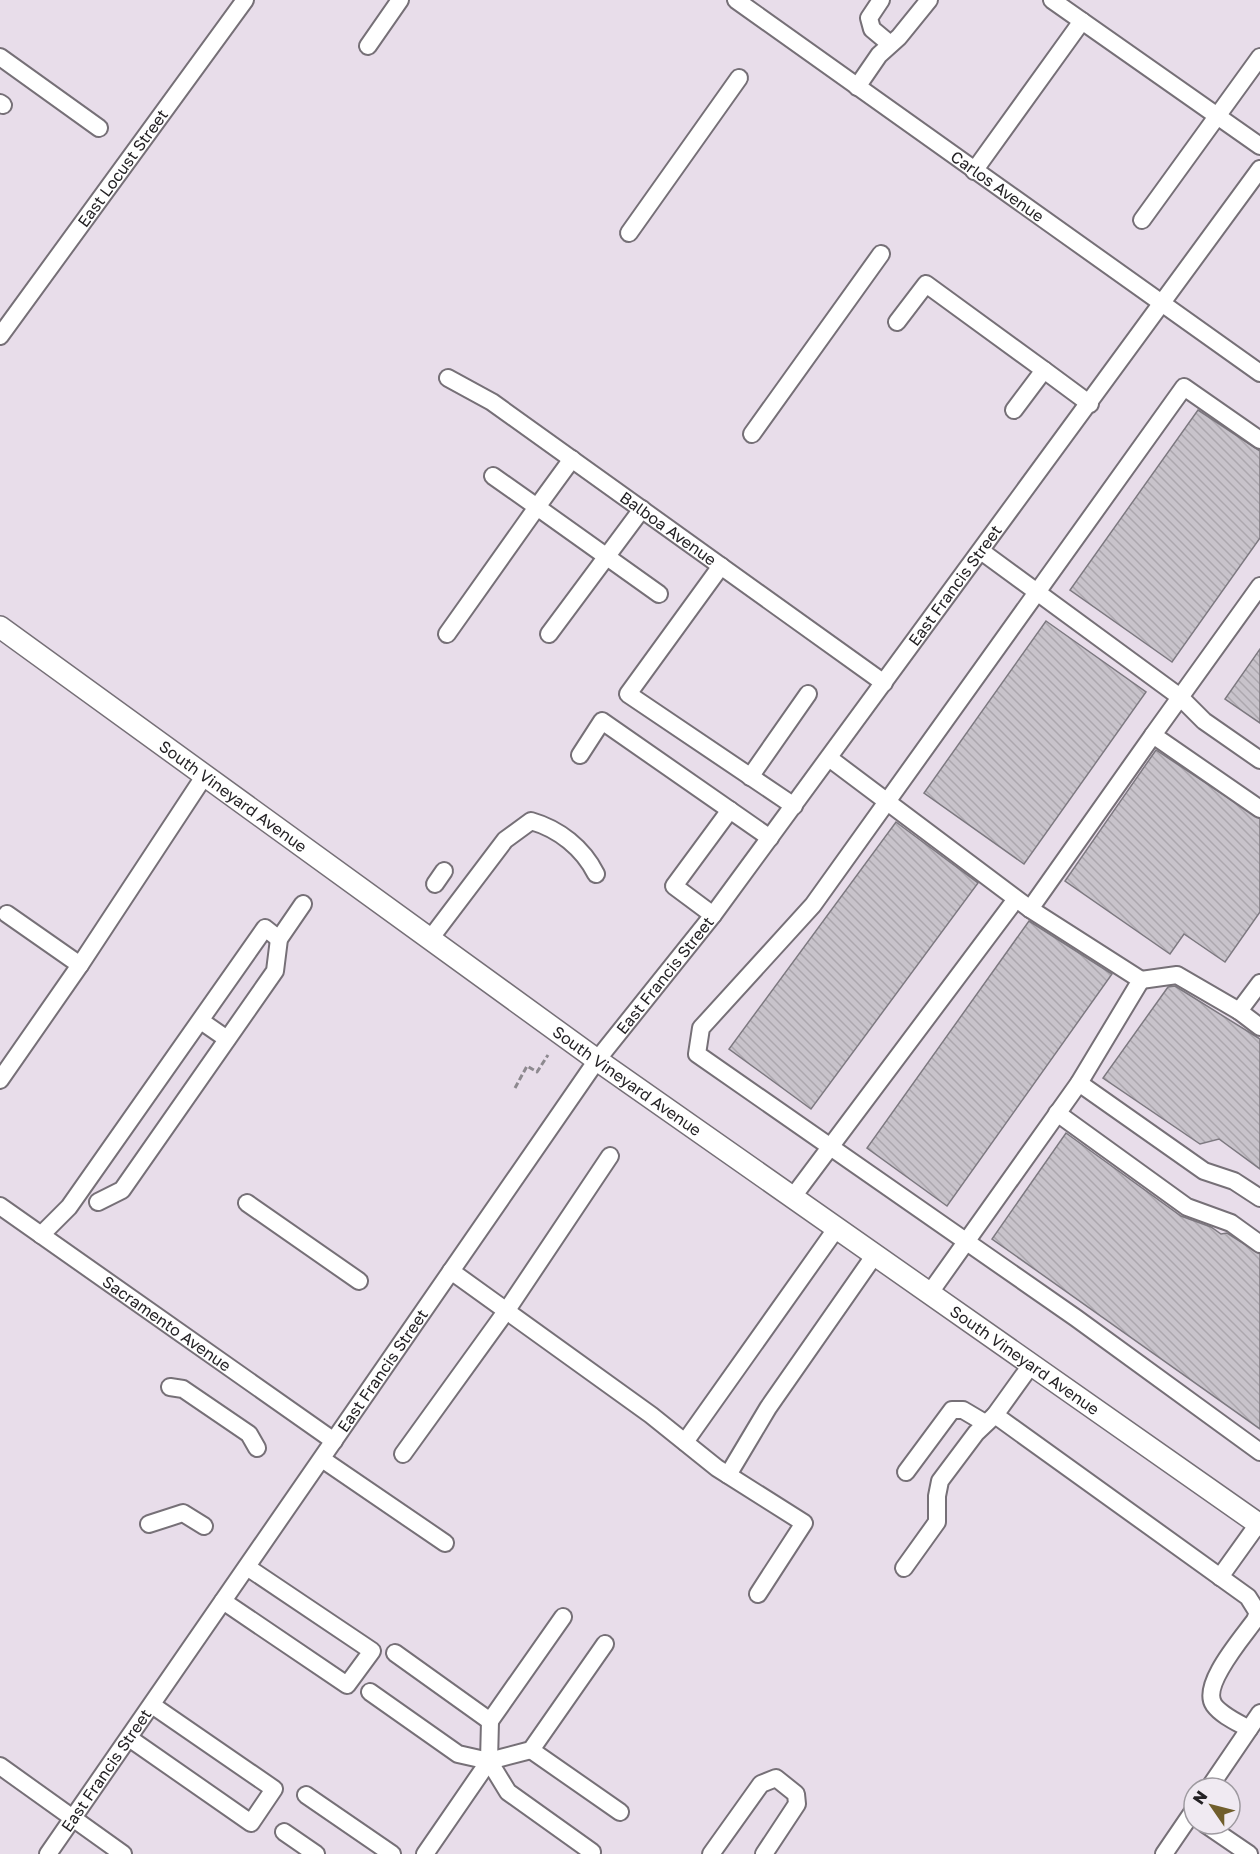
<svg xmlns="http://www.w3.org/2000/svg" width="1260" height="1854" viewBox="0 0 1260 1854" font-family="'Golos Text',sans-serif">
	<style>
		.built { fill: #e8ddea; fill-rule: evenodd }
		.building { fill: url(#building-back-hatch); stroke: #7d7980; stroke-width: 1.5 }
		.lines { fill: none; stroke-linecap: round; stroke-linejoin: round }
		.minor-casing { stroke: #767077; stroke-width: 20 }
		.major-casing { stroke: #767077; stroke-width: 24 }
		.path { stroke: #8d898f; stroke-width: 3; stroke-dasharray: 6 3; stroke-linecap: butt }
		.minor { stroke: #fff; stroke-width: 16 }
		.major { stroke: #fff; stroke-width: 21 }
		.labels { text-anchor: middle; stroke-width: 4.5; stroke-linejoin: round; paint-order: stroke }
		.street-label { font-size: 16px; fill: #242225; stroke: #f0eaf2 }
	</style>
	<defs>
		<pattern id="building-back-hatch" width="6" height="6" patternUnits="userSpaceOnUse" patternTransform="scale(1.5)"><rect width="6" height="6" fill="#c8c3cb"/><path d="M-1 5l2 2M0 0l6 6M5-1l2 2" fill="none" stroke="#aca7ae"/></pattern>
	</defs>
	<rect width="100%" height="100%" fill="#f0eaf2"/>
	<path class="built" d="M0,0h1260v1854h-1260zM1194,1788h36v36h-36z"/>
	<g class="building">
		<path d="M1198,410l62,41v87l-88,124 -102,-72z"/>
		<path d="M1046,621l100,71 -122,172 -100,-71z"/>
		<path d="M1260,649v74l-35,-24z"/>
		<path d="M1156,750l104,69v93l-35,50 -41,-28 -14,20 -105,-73z"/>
		<path d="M896,822l82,61 -167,226 -82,-60z"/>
		<path d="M1029,921l83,53 -165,232 -80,-58z"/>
		<path d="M1175,986l85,53v130l-41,-30 -19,5 -97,-66 65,-91z"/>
		<path d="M1066,1133l115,83 30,11 10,7 6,-1 33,21v175l-268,-190z"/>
	</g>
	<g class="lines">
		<defs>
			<g id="minor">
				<path id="s1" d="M736,0l524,373"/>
				<path d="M881,0l-12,18 3,11 18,15"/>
				<path d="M1052,0l208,146"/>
				<path d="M368,46l32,-46"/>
				<path d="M0,57l99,71"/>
				<path d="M857,87l22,-32 20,-18 30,-37"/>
				<path d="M0,103l3,2"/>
				<path d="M974,171l108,-150"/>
				<path d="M1142,220l118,-163"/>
				<path d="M629,233l110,-155"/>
				<path d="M897,322l29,-38 118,86"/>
				<path id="s2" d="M0,336l245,-336"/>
				<path id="s3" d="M448,378l44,24 392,281"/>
				<path d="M1014,410l30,-40 46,34"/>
				<path d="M752,434l129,-180"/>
				<path d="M1260,440l-76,-53 -371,518 -112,123 -4,26 379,264 184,134"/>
				<path d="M572,459l-35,48 122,87"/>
				<path d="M981,551l199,146 24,24 56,39"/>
				<path d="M721,566l-93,128 166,112"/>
				<path d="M1260,586l-107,149 107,74"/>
				<path d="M447,634l90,-127 -44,-31"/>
				<path d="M549,634l93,-125"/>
				<path d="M580,755l22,-34 168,117"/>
				<path d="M829,758l201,151 111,71 -62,103 -150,211"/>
				<path d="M750,777l58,-83"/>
				<path d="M435,884l9,-13"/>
				<path d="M1030,909l123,-174"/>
				<path d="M713,915l-39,-29 56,-76"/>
				<path d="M430,939l75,-99 26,-19c28,8 52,27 65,53"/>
				<path d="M80,965l125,-190"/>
				<path d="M1141,980l36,-5 62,36"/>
				<path d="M1260,983l-21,28 21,16"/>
				<path d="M201,1021l26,18"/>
				<path d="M0,1080l80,-115 -73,-51"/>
				<path d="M1079,1083l125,88 30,10 26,17"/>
				<path d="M1057,1113l130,94 44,16 29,21"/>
				<path d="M792,1198l224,-299"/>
				<path d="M98,1202l24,-12 153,-219 4,-32 24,-35"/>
				<path d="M247,1203l112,78"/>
				<path id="s4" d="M0,1206l334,235"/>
				<path d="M41,1235l28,-28 196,-279 14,11"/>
				<path d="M451,1271l200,144 66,53 87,55 -46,71"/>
				<path d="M1031,1365l-36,50 253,182 10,16 -3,7c-11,16 -55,65 -41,85 8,11 25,18 35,24"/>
				<path d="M170,1387l13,2 66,45 8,14"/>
				<path d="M685,1442l151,-213"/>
				<path d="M403,1454l104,-144 103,-154"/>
				<path d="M322,1459l123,84"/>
				<path d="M906,1472l46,-62h11l22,13"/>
				<path d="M728,1475l40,-67 106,-152"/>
				<path d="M149,1524l34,-11 21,13"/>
				<path d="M904,1568l33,-46v-26l3,-15 36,-48 19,-18"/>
				<path d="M1220,1577l38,-53"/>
				<path d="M223,1601l124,84 25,-34 -125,-84"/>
				<path d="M395,1653l95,68 73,-104"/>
				<path d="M370,1692l88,62 31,7 42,-11 74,-106"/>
				<path d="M490,1721l-1,40 19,31 84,60"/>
				<path d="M129,1738l122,85 23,-34 -122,-84"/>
				<path d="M531,1750l89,62"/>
				<path d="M0,1766l123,88"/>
				<path d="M1209,1788l51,-75"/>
				<path d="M306,1795l86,59"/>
				<path d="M1205,1824l44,30"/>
				<path d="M284,1832l32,22"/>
				<path id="s5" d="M48,1854l549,-794 116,-145 547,-746"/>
				<path d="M425,1854l64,-93"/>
				<path d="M711,1854l50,-70 15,-6 20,16 1,10 -33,50"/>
				<path d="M1164,1854l30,-44"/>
			</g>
			<g id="major">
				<path id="s6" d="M0,627l597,433 663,465"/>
			</g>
		</defs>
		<use href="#minor" class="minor-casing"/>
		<use href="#major" class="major-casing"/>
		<path class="path" d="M515,1088l12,-22 10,6 11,-17"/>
		<use href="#minor" class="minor"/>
		<use href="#major" class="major"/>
	</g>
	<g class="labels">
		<g class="street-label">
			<text dy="6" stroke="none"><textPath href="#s2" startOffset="208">East Locust Street</textPath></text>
			<text dy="6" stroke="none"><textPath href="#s1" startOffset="321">Carlos Avenue</textPath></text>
			<text dy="6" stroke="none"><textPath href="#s3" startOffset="267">Balboa Avenue</textPath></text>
			<text dy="6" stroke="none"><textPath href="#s5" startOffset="1560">East Francis Street</textPath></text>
			<text dy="6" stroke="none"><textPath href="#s6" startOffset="288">South Vineyard Avenue</textPath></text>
			<text dy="6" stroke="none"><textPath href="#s5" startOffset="1074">East Francis Street</textPath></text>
			<text dy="6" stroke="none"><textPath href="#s6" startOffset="774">South Vineyard Avenue</textPath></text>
			<text dy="6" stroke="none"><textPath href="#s4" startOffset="204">Sacramento Avenue</textPath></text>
			<text dy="6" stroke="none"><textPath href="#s6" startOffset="1260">South Vineyard Avenue</textPath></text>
			<text dy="6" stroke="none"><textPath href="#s5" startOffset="588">East Francis Street</textPath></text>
			<text dy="6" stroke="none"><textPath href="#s5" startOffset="102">East Francis Street</textPath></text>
		</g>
	</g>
	<g transform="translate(1212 1806) rotate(305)"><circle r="28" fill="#f0eaf2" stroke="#9e9aa0" stroke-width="1.5"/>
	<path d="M0-4.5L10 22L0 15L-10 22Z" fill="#705e2c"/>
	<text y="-9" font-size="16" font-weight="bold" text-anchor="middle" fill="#242225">N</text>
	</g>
</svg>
